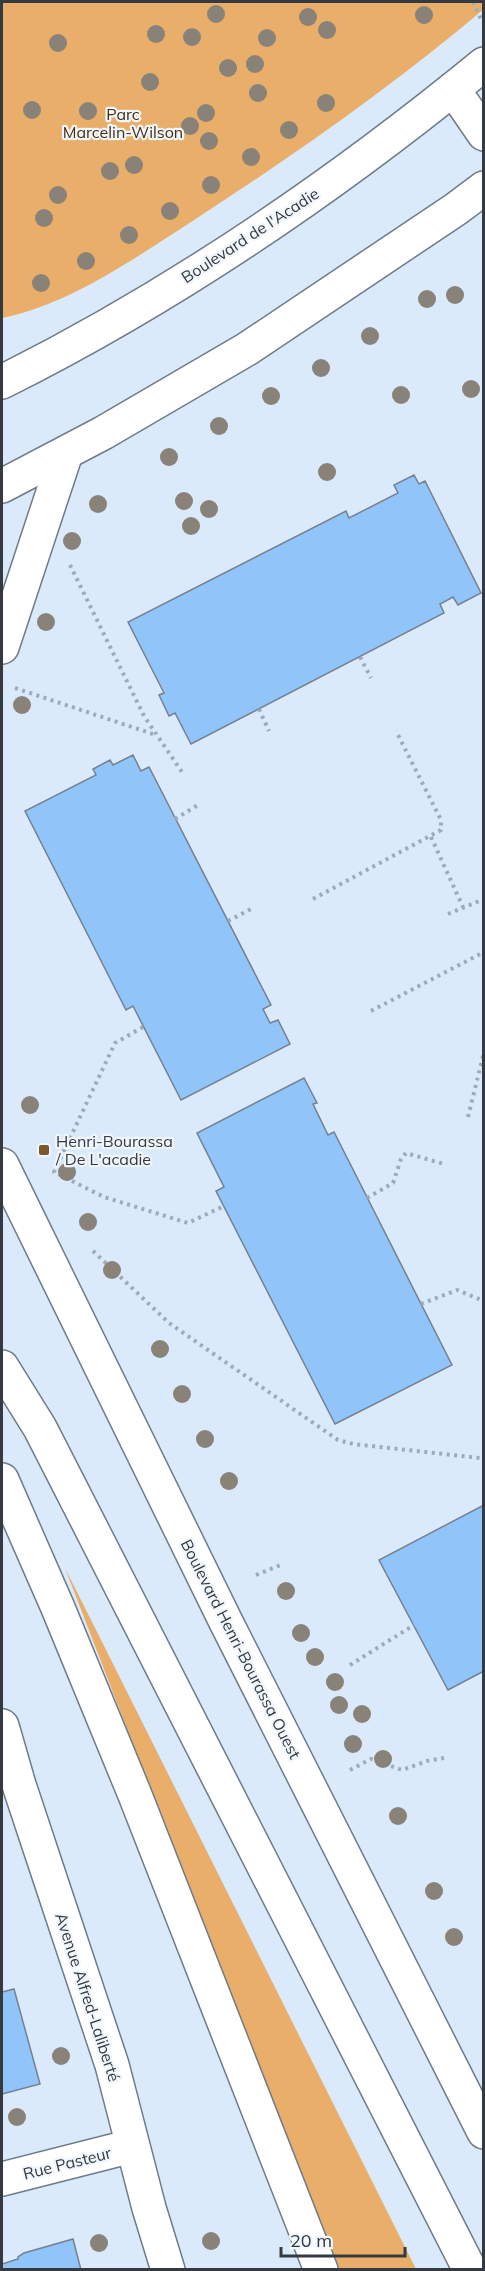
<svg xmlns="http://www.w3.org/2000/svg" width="485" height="2271" viewBox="0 0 485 2271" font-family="Mulish,sans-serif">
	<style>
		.green { fill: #e9ae6a }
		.building { fill: #91c5f9; stroke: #748190; stroke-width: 1.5 }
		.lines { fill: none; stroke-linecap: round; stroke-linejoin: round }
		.minor-casing { stroke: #6e7b89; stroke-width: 36 }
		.major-casing { stroke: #6e7b89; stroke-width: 36 }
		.highway-casing { stroke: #6e7b89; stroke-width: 36 }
		.path { stroke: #9eabb7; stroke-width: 4; stroke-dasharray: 3 4.5; stroke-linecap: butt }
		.minor { stroke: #fff; stroke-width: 33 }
		.major { stroke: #fff; stroke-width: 33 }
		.highway { stroke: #fff; stroke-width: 33 }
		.tree { fill: #898278 }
		.poi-dot { fill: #79572f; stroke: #f0f6fc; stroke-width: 2 }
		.labels { text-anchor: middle; stroke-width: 4.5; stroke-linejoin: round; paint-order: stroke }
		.park-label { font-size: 16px; fill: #462d0e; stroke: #f0f6fc }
		.street-label { font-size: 16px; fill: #343a40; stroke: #f0f6fc }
		.poi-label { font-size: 16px; fill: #343a40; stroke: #f0f6fc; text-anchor: start }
	</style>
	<rect width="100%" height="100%" fill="#daeafa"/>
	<g class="green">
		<path d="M2,2h481l1,7c-94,79 -194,149 -296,215 -58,37 -118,80 -186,94z"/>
		<path d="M65,1568l351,701h-81z"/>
	</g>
	<g class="building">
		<path d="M414,475l5,9 6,-3 56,112 -23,12 -5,-8 -13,7 4,9 -253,131 -16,-31 -6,3 -10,-21 5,-2 -36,-71 218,-111 3,7 49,-25 -4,-8z"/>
		<path d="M133,755l8,16 8,-4 122,238 -8,4 7,14 8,-3 12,24 -109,56 -48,-94 -7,4 -101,-199 71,-36 -3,-6 17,-9 3,5z"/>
		<path d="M304,1078l13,25 -4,1 15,31 6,-3 118,233 -117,59 -119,-233 8,-4 -27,-54z"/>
		<path d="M484,1505v166l-36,19 -69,-130z"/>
		<path d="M14,1989l26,95 -38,10v-102z"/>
		<path d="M73,2239l8,31h-79v-6l16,-5v-2l6,-4z"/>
	</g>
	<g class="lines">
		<defs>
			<g id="minor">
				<path d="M453,89l31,45"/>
				<path d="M2,1726l17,59 93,280 37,143 19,62"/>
				<path d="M2,2179l130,-33"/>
			</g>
			<g id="major">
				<path d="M2,382c172,-86 333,-196 482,-318"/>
				<path d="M2,486l101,-53 144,-84 209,-140 28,-21"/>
				<path d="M2,647l64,-194"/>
				<path d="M2,1165l223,455 259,512"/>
				<path d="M2,1367l38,61 430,842"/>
			</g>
			<path id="highway" d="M2,1480l56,128 77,187 186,475"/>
		</defs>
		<use href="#minor" class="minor-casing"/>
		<use href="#major" class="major-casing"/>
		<use href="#highway" class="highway-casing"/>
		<g class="path">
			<path d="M473,2l8,17"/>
			<path d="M70,565l74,151 40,59"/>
			<path d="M360,657l11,21"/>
			<path d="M15,688l141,47"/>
			<path d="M259,709l10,22"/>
			<path d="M175,819l23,-14"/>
			<path d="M431,837l32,70"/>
			<path d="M313,899l128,-69v-10l-45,-89"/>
			<path d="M448,914l36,-15"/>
			<path d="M228,921l23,-12"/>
			<path d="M371,1011l113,-59"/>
			<path d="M143,1027l-28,16 -61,129 50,25 84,26 36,-17"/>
			<path d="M468,1117l16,-65"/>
			<path d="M367,1198l26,-15 8,-24 5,-6 38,11"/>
			<path d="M93,1251l76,72 169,117 15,4 127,14"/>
			<path d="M421,1304l36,-14 27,11"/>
			<path d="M256,1575l27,-11"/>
			<path d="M350,1665l64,-40"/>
			<path d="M350,1770l21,-11 31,11 25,-9 17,-3"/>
		</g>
		<use href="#minor" class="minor"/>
		<use href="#major" class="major"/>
		<use href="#highway" class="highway"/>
	</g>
	<g class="tree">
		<circle cx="216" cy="14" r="9"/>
		<circle cx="424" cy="15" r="9"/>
		<circle cx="308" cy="17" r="9"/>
		<circle cx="327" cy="30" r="9"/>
		<circle cx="156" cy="34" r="9"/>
		<circle cx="192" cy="37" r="9"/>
		<circle cx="267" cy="38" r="9"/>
		<circle cx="58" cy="43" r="9"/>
		<circle cx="255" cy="64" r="9"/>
		<circle cx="228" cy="68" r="9"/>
		<circle cx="150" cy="82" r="9"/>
		<circle cx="258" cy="93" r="9"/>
		<circle cx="326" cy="103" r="9"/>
		<circle cx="32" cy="110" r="9"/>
		<circle cx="88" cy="111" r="9"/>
		<circle cx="206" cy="113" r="9"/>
		<circle cx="190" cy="126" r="9"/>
		<circle cx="289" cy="130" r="9"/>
		<circle cx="209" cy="141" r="9"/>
		<circle cx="251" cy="157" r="9"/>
		<circle cx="134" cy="165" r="9"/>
		<circle cx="110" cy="171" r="9"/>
		<circle cx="211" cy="185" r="9"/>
		<circle cx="58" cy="195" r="9"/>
		<circle cx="170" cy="211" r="9"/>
		<circle cx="44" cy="218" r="9"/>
		<circle cx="129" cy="235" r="9"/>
		<circle cx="86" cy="261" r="9"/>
		<circle cx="41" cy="283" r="9"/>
		<circle cx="455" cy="295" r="9"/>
		<circle cx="427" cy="299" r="9"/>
		<circle cx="370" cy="336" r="9"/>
		<circle cx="321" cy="368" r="9"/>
		<circle cx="471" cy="389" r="9"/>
		<circle cx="401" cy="395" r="9"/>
		<circle cx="271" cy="396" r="9"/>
		<circle cx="219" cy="426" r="9"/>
		<circle cx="169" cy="457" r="9"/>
		<circle cx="327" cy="472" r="9"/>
		<circle cx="184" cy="501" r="9"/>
		<circle cx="98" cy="504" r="9"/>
		<circle cx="209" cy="509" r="9"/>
		<circle cx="191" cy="526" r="9"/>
		<circle cx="72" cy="541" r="9"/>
		<circle cx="46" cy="622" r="9"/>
		<circle cx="22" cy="705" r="9"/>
		<circle cx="30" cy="1105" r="9"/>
		<circle cx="67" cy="1172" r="9"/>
		<circle cx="88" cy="1222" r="9"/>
		<circle cx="112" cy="1270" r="9"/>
		<circle cx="160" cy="1349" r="9"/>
		<circle cx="182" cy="1394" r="9"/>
		<circle cx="205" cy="1439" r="9"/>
		<circle cx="229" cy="1481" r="9"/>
		<circle cx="286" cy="1591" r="9"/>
		<circle cx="301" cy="1633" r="9"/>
		<circle cx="315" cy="1657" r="9"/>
		<circle cx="335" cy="1682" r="9"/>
		<circle cx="339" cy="1705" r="9"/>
		<circle cx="362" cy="1714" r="9"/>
		<circle cx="353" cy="1744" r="9"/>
		<circle cx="383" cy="1759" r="9"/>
		<circle cx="398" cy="1816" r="9"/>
		<circle cx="434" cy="1891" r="9"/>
		<circle cx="454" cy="1937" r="9"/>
		<circle cx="61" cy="2056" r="9"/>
		<circle cx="17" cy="2117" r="9"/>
		<circle cx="211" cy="2241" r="9"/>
		<circle cx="99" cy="2243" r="9"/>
	</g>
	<rect class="poi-dot" x="38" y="1144" width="12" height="12" rx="3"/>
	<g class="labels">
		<g class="park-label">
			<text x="123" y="120">Parc<tspan x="123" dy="18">Marcelin-Wilson</tspan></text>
		</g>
		<g class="street-label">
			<text transform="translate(250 235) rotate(-33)" y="6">Boulevard de l'Acadie</text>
			<text transform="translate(241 1649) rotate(63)" y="6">Boulevard Henri-Bourassa Ouest</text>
			<text transform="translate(88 1997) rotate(72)" y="6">Avenue Alfred-Laliberté</text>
			<text transform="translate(67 2163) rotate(-14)" y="6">Rue Pasteur</text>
		</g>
		<g class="poi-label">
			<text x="56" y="1147">Henri-Bourassa<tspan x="56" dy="18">/ De L'acadie</tspan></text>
		</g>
	</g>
	<rect width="485" height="2271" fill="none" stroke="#343a40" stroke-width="6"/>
	<path d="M281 2247v9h124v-9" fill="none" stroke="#343a40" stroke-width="3"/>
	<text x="290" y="2247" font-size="18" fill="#343a40" stroke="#f0f6fc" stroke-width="4.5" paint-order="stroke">20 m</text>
</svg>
